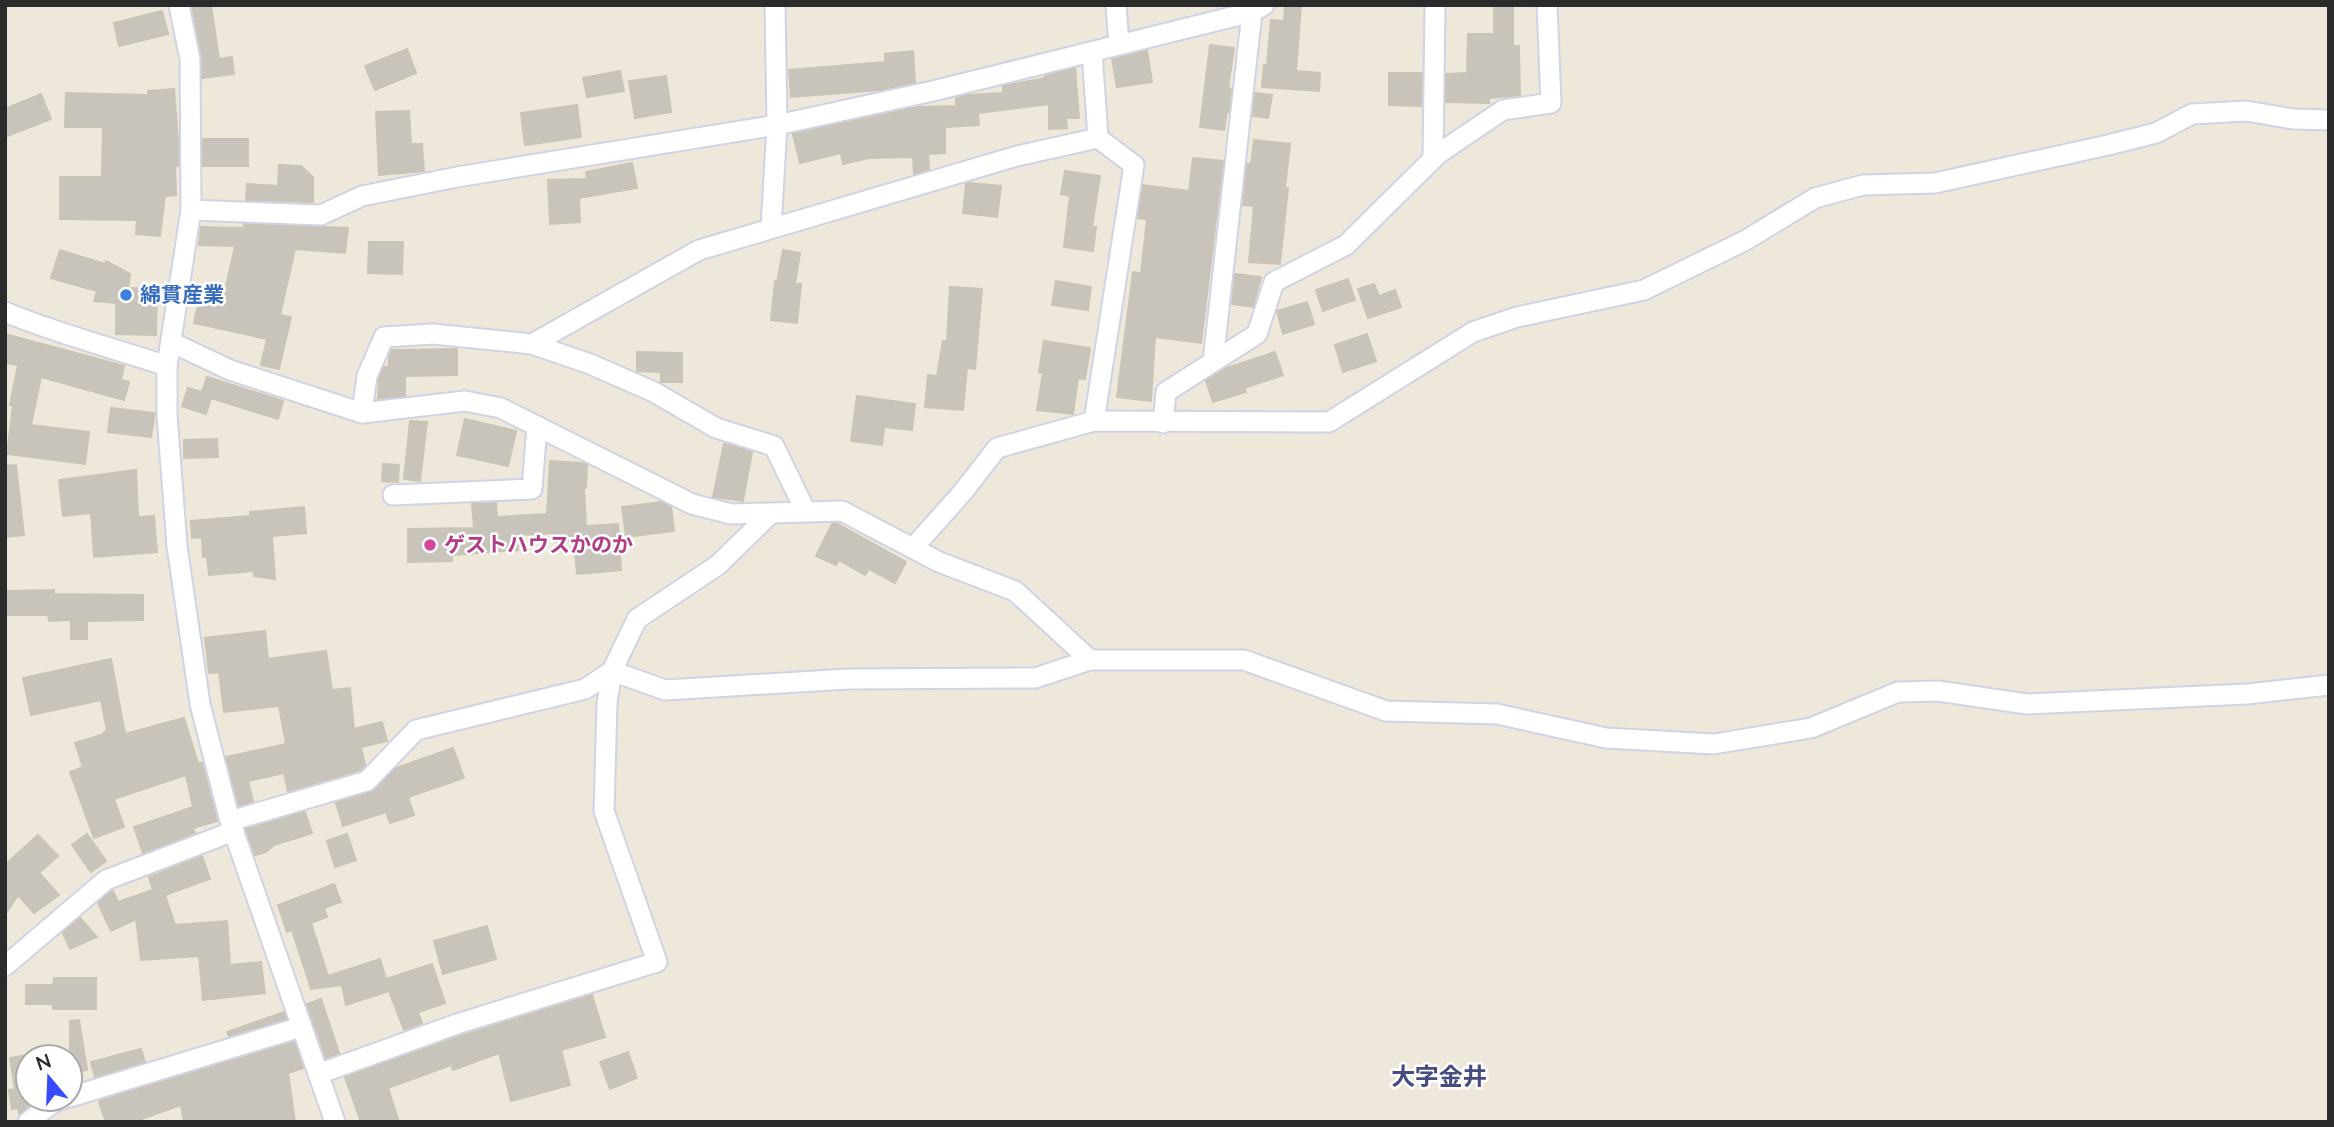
<svg xmlns="http://www.w3.org/2000/svg" width="2334" height="1127" viewBox="0 0 2334 1127" font-family="Lato,'Noto Sans JP',sans-serif">
	<style>
		.building { fill: #c9c4bb; stroke: #cac4b5; stroke-width: 2 }
		.lines { fill: none; stroke-linecap: round; stroke-linejoin: round }
		.minor-casing { stroke: #d0d3e5; stroke-width: 23 }
		.minor { stroke: #fff; stroke-width: 19 }
		.shop-dot { fill: #3f7fe0; stroke: #fff; stroke-width: 2.5 }
		.hotel-dot { fill: #d1479c; stroke: #fff; stroke-width: 2.5 }
		.labels { text-anchor: middle; stroke-width: 5; stroke-linejoin: round; paint-order: stroke }
		.shop-label { font-size: 21px; font-weight: bold; fill: #366cbe; stroke: #fff; text-anchor: start }
		.hotel-label { font-size: 21px; font-weight: bold; fill: #b23c85; stroke: #fff; text-anchor: start }
		.quarter-label { font-size: 24px; font-weight: bold; fill: #464c80; stroke: #fff }
	</style>
	<rect width="100%" height="100%" fill="#eee8db"/>
	<g class="building">
		<path d="M192,5h19l8,54 13,-2 2,17 -32,4v-21z"/>
		<path d="M1285,5h16l-5,66 24,2 -1,18 -57,-4 2,-22h3l4,-45 13,1z"/>
		<path d="M1494,5h19v41h6l1,49 -31,3v5l-43,-1v-28l21,-1 1,-39h26z"/>
		<path d="M162,11l6,23 -49,12 -5,-23z"/>
		<path d="M1210,45l24,3 -6,40 3,1 -2,23 -2,-1 -3,19 -24,-3z"/>
		<path d="M407,49l9,24 -41,17 -10,-24z"/>
		<path d="M913,51l2,31 -35,8 -89,7 -2,-27 96,-8v-8z"/>
		<path d="M1147,51l5,31 -35,5 -5,-28z"/>
		<path d="M1075,68l4,50h-13l1,10 -18,1v-25l-71,9 1,12 -34,2v26l-17,1 1,15 -15,5 -1,-17 -44,1 -26,6 -2,-11 -41,10 -7,-29 124,-27 39,-1v-8l12,-3 35,-2v-7l42,-8v-2z"/>
		<path d="M620,71l4,20 -37,6 -4,-19z"/>
		<path d="M1389,73h33l-1,33 -32,-1z"/>
		<path d="M666,76l5,36 -36,6 -6,-37z"/>
		<path d="M174,89l4,50v27h-3l1,29 -11,1 -5,40 -24,-2 1,-14 -77,-1v-42h42l1,-50h-38l1,-34 82,2v-4z"/>
		<path d="M1255,93l17,2 -4,23 -15,-2z"/>
		<path d="M41,94l10,25 -46,18v-28z"/>
		<path d="M577,105l4,32 -56,8 -4,-32z"/>
		<path d="M409,111l2,33h11l2,27 -45,4 -3,-63z"/>
		<rect x="203" y="139" width="45" height="27"/>
		<path d="M1254,140l36,4 -5,44h3l-8,76 -31,-2 5,-56 -11,-1 4,-41h4z"/>
		<path d="M1193,158l30,3 -22,182 -46,-6 -4,64 -34,-4 16,-125 8,1 6,-54 -9,-1 5,-33 46,6z"/>
		<path d="M632,163l5,25 -58,10 1,24 -30,2 -2,-44 39,-1 -1,-7z"/>
		<path d="M279,165l22,1 12,11v25l-67,-2 1,-16 31,2z"/>
		<path d="M1065,171l35,5 -8,51h4l-3,24 -29,-4 6,-51 -9,-2z"/>
		<path d="M970,183l31,3 -4,31 -34,-4 3,-29z"/>
		<path d="M244,224l104,4 -3,25 -50,-4 -15,66 11,2 -12,52 -18,-4 6,-26 -73,-16 8,-37 23,5 10,-45 -36,-1 2,-18 43,1z"/>
		<path d="M369,242h34l-1,32 -34,-1z"/>
		<path d="M60,250l45,14 1,-3 24,13 -2,14 29,1 -1,46 -40,-1v-31l-22,-2 3,-10 -46,-13z"/>
		<path d="M783,250l17,3 -5,31h6l-4,39 -26,-3 4,-39 2,1z"/>
		<path d="M1235,274l26,3 -8,30 -21,-3z"/>
		<path d="M1348,279l7,21 -32,11 -7,-21z"/>
		<path d="M1056,281l35,6 -3,23 -36,-5z"/>
		<path d="M1374,284l5,12 16,-6 6,17 -33,11 -10,-29z"/>
		<path d="M950,287l32,2 -7,80 -8,-1 -4,42 -38,-3 3,-32 9,1 6,-35h4z"/>
		<path d="M1307,302l7,22 -31,10 -6,-23z"/>
		<path d="M5,334l119,32 -3,14 8,2 -5,18 -83,-23 -10,48 58,7 -4,32 -78,-10 6,-49h-3l8,-40 -13,-2z"/>
		<path d="M1367,334l9,27 -33,11 -8,-27z"/>
		<path d="M1044,341l46,7 -5,31 -7,-1 -5,36 -36,-4 6,-37 -4,-1z"/>
		<path d="M457,349v26l-52,1v20l-27,3 1,-20 5,-12h5v-10l3,-7z"/>
		<path d="M637,352l45,1v29h-21v-10l-24,-1z"/>
		<path d="M1275,352l8,23 -39,13 2,4 -33,10 -7,-21 21,-13z"/>
		<path d="M207,377l76,24 -5,18 -67,-21 -5,16 -24,-8 6,-18 14,4z"/>
		<path d="M857,396l58,8 -3,26 -28,-3 -2,18 -31,-4z"/>
		<path d="M111,408l44,5 -4,24 -43,-5z"/>
		<path d="M465,419l51,12 -8,35 -51,-11z"/>
		<path d="M410,421l17,1 -7,59 -16,-2z"/>
		<path d="M217,439l1,18 -34,1v-18z"/>
		<path d="M724,444l28,8 -9,49 -30,-4z"/>
		<path d="M550,461l33,2 4,2 -1,23h-2l2,38 32,-2 3,46 -44,4 -3,-33 -19,1 -1,-9 -37,2 1,15 -66,5v6l-44,1v-33l66,-1 -2,-24 24,-1 1,14 50,-3z"/>
		<path d="M383,464l16,1 -1,17 -16,-1z"/>
		<path d="M16,465l8,70 -19,2v-71z"/>
		<path d="M136,470l2,47 16,-1 3,36 -63,5 -3,-44 -28,3 -4,-36z"/>
		<path d="M661,502l10,5 3,24 -48,6 -4,-30z"/>
		<path d="M304,507l2,26 -34,3 3,43 -21,-3v-5l-45,4 -2,-18h-4l-1,-20 -10,1 -1,-17 59,-5v-4z"/>
		<path d="M836,523l70,39 -11,21 -26,-14 -4,6 -26,-15 -3,5 -20,-9 16,-32z"/>
		<path d="M54,590v4l89,1v25l-56,1v18h-16v-19l-22,1 -1,-6h-43v-24z"/>
		<path d="M265,631l3,28 58,-8 6,39 18,-2 4,41 28,-7 5,19 -26,6 4,18 -5,5 -72,21 -4,-18 -36,8 5,20 -14,5 -13,-49 60,-13 -7,-38 -55,6 -5,-40 -10,1 -4,-35z"/>
		<path d="M111,659l14,75 59,-16 14,45h4l15,58 -24,7 2,5 -52,20 -9,-26 59,-20 -7,-32 -72,24 10,28 -30,11 -24,-66 13,-5 -8,-24 29,-9v-2l3,-1 -6,-31 -70,15 -8,-37z"/>
		<path d="M453,748l11,30 -56,19 6,18 -24,8 -4,-11 -43,14 -7,-23 35,-11 25,-24z"/>
		<path d="M305,812l7,21 -38,12 -8,7 -11,3 -9,-26z"/>
		<path d="M87,834l19,27 -15,11 -19,-27z"/>
		<path d="M347,834l9,26 -21,7 -8,-26z"/>
		<path d="M38,835l20,21 -19,17 20,22 -25,18 -16,-18 -13,20v-50z"/>
		<path d="M202,856l8,23 -45,16 10,30 52,-4 3,44 31,-3 4,31 -62,7 -4,-44 -58,4 -5,-41 -25,12 -13,-28 12,-11 3,-1 5,11 35,-12 -4,-13z"/>
		<path d="M334,884l7,18 -17,6 3,9 -16,6 17,53 52,-17 6,20 46,-15 13,39 -27,9 4,11 -18,7 -15,-39 -43,14 -4,-20 -31,4 -19,-59 -5,2 -9,-27z"/>
		<path d="M80,918l17,19 -27,12 -7,-16z"/>
		<path d="M487,926l9,33 -53,15 -9,-33z"/>
		<path d="M54,978h42v31h-43v-5h-27v-19h27z"/>
		<path d="M592,995l13,42 -44,13 9,35 -59,16 -12,-48 -46,17 -2,-5 -63,23 11,34h-38l-16,-45 116,-41z"/>
		<path d="M321,999l18,54 -13,5 -19,-54z"/>
		<path d="M284,1012l2,7 -57,17 -2,-4z"/>
		<path d="M79,1020l8,50 -17,3v-52z"/>
		<path d="M294,1042l9,26 -15,5 7,49h-111l-3,-17 -48,17h-27l-7,-20 2,-2z"/>
		<path d="M141,1049l4,13 -50,15 -4,-15z"/>
		<path d="M628,1052l9,26 -27,11 -10,-27z"/>
		<path d="M28,1055v52l-9,7 -1,-6 -6,1 -3,-19 6,-1 -5,-31z"/>
	</g>
	<g class="lines">
		<defs>
			<g id="minor">
				<path d="M179,5l11,54 1,151 -24,156v49l10,131 23,158 30,117 105,301"/>
				<path d="M1116,5l3,39"/>
				<path d="M1092,52l6,86"/>
				<path d="M1433,159l2,-154"/>
				<path d="M191,210l130,5 41,-19 95,-19 320,-52 156,-34 319,-79 12,-7"/>
				<path d="M771,228l6,-103 -2,-120"/>
				<path d="M5,312c53,22 108,36 162,54"/>
				<path d="M171,342l59,28 132,43 103,-12 36,7 191,96 39,10 111,-3 97,51 76,29 75,69"/>
				<path d="M532,344l167,-94 318,-94 81,-18 36,27 -40,256"/>
				<path d="M1213,362l44,-28 17,-52 72,-37 92,-91 65,-44 48,-7 -4,-98"/>
				<path d="M362,413l5,-37 17,-39 49,-3 99,10 58,20 64,28 62,36 58,18 32,66"/>
				<path d="M1163,423l3,-31 47,-30 39,-350"/>
				<path d="M393,495l139,-6 5,-63"/>
				<path d="M913,548l49,-55 35,-45 97,-27 235,1 144,-90 44,-15 127,-27 102,-50 69,-42 48,-13 72,-2 173,-38 48,-12 36,-19 54,-3 47,8 36,1"/>
				<path d="M230,821l137,-40 49,-51 169,-41 27,-18 53,19 183,-11 187,-1 55,-18h154l142,51 111,3 109,24 108,6 97,-16 87,-36 40,-1 89,13 220,-10 82,-9"/>
				<path d="M5,966l101,-86 128,-49"/>
				<path d="M318,1074l139,-50 200,-62 -53,-151 3,-108 5,-32 25,-52 81,-54 53,-52"/>
				<path d="M70,1097l231,-70"/>
				<path d="M28,1122l26,-20 9,-3"/>
			</g>
		</defs>
		<use href="#minor" class="minor-casing"/>
		<use href="#minor" class="minor"/>
	</g>
	<circle class="shop-dot" cx="126" cy="295" r="7"/>
	<circle class="hotel-dot" cx="430" cy="545" r="7"/>
	<g class="labels">
		<g class="shop-label">
			<text x="140" y="302">綿貫産業</text>
		</g>
		<g class="hotel-label">
			<text x="444" y="552">ゲストハウスかのか</text>
		</g>
		<g class="quarter-label">
			<text x="1439" y="1085">大字金井</text>
		</g>
	</g>
	<rect width="2334" height="1127" fill="none" stroke="#2b2b2b" stroke-width="14"/>
	<g transform="translate(49 1078) rotate(341)"><circle r="33" fill="#ffffff" stroke="#aaaaaa" stroke-width="2"/>
	<path d="M0-5L12 26L0 18L-12 26Z" fill="#374cff"/>
	<text y="-10" font-size="19" font-weight="bold" text-anchor="middle" fill="#2b2b2b">N</text>
	</g>
</svg>
